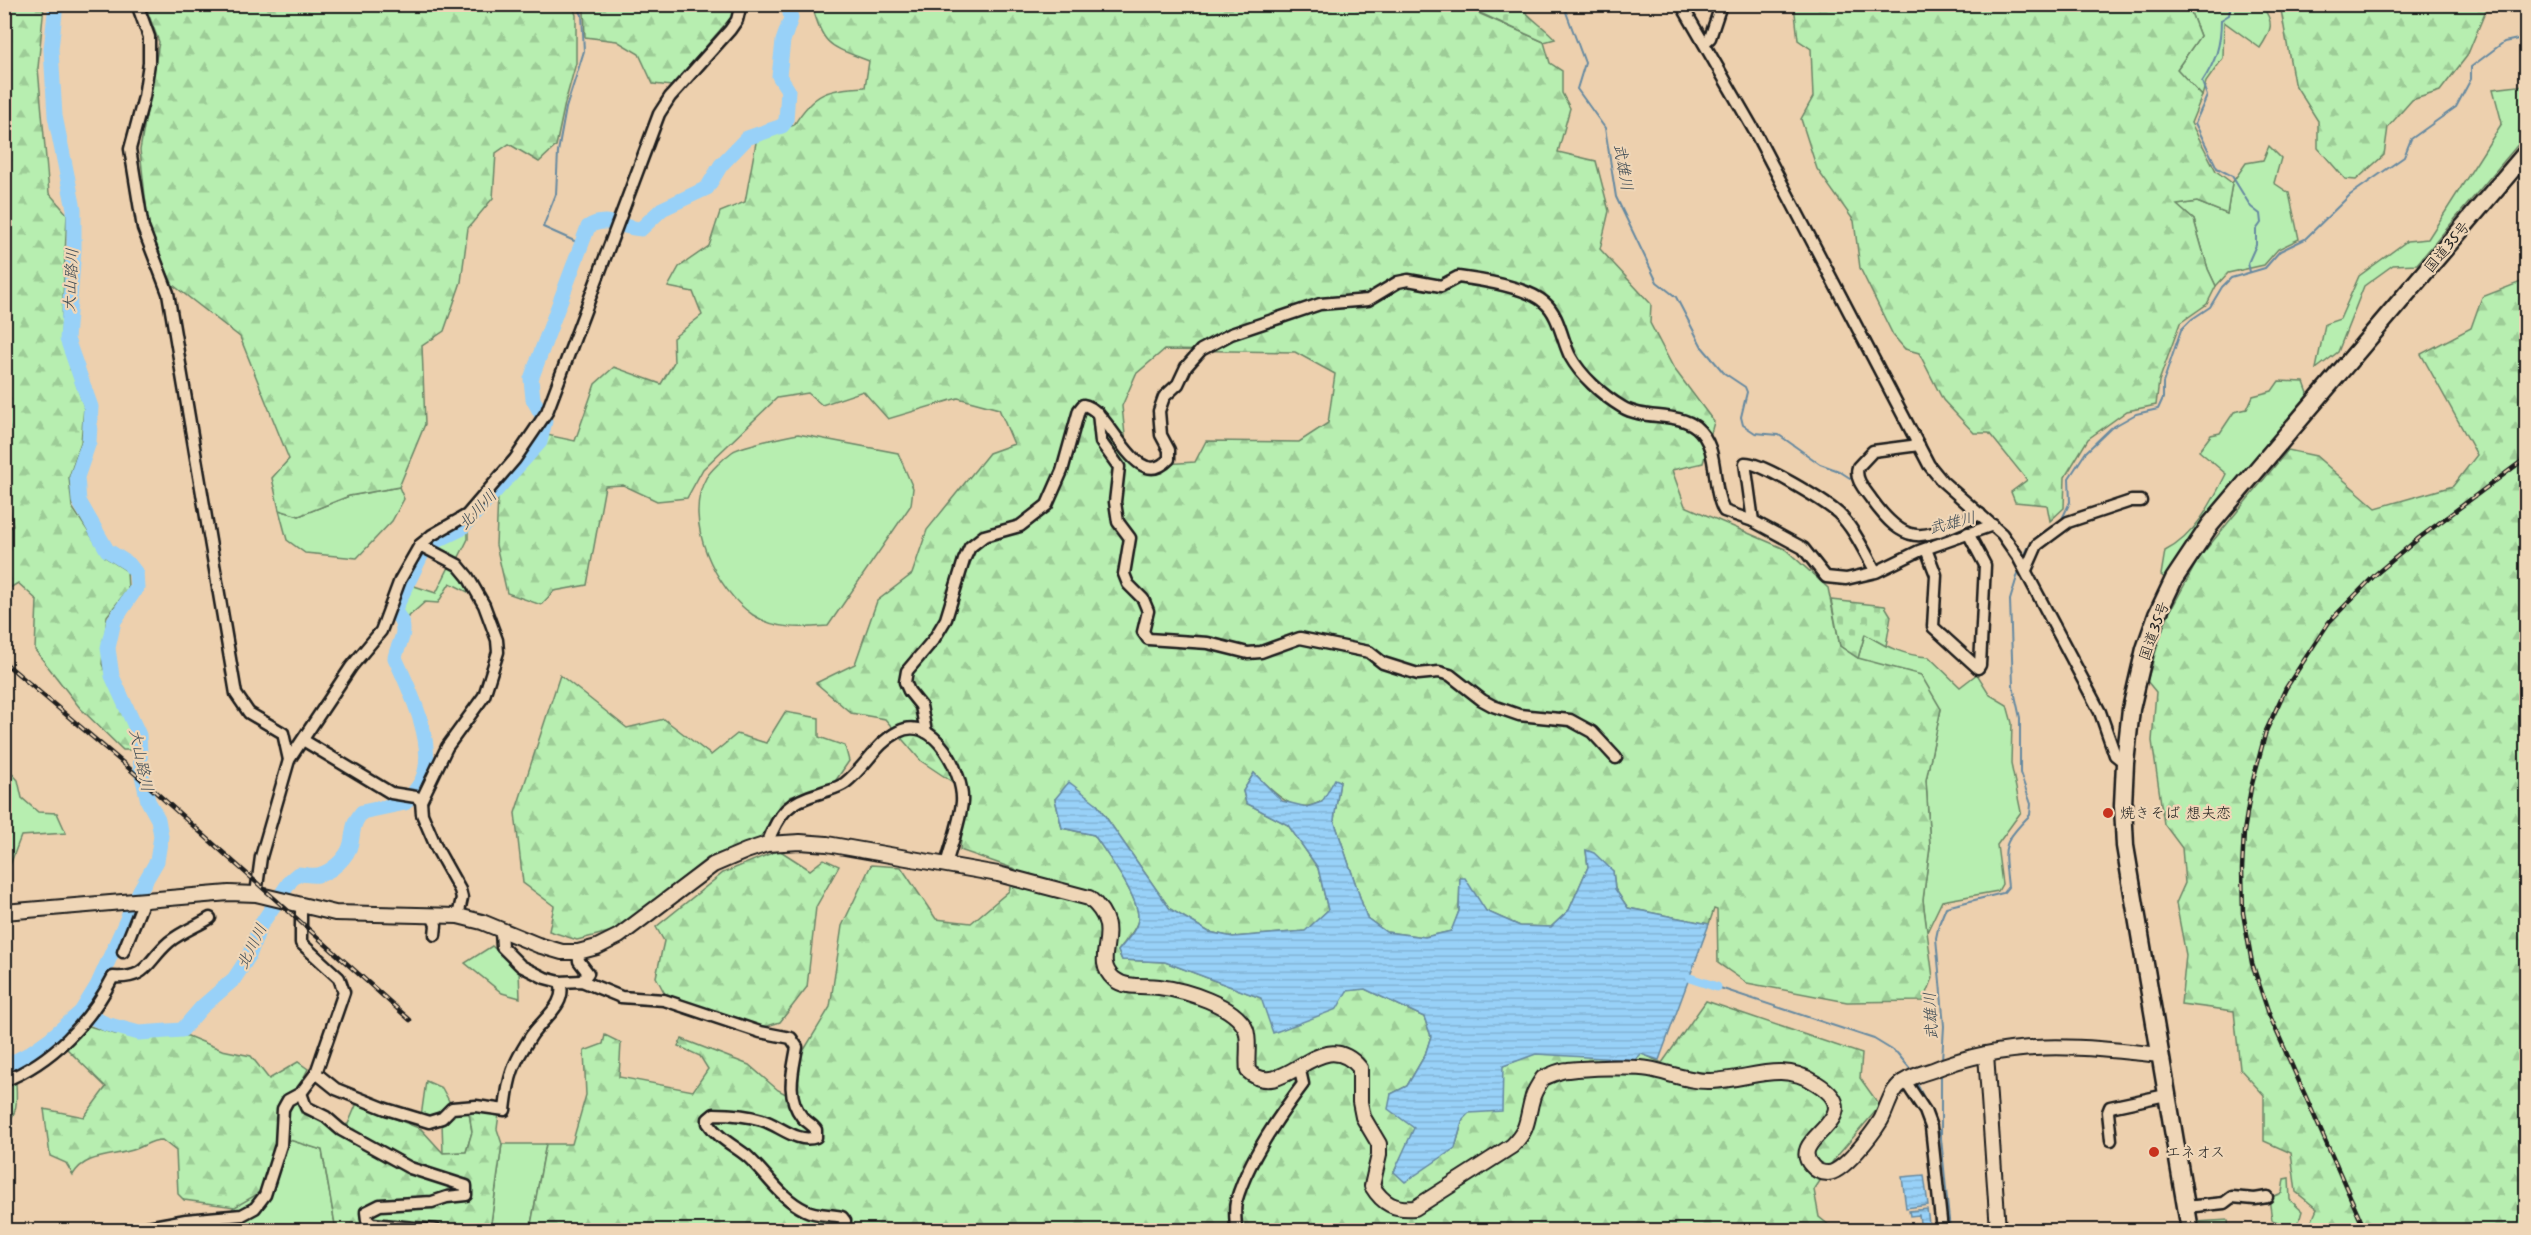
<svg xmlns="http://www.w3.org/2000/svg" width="2531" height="1235" viewBox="0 0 2531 1235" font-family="Kalam,'Klee One',sans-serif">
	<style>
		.green { fill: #b7eeb0; stroke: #6a8566; stroke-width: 1.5 }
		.forest { fill: url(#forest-firs); stroke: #6a8566; stroke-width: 1.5; fill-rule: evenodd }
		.cemetery { fill: url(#cemetery-stones); stroke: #6a8566; stroke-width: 1.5 }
		.water { fill: url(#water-rules); stroke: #6689a0; stroke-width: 1.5 }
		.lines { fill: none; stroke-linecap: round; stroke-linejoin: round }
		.stream { stroke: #6689a0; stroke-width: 2 }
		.canal { stroke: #98d1f8; stroke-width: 9 }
		.river { stroke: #98d1f8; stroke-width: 15 }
		.minor-casing { stroke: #1c1c1c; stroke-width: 15 }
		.tertiary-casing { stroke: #1c1c1c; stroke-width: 18 }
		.trunk-casing { stroke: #1c1c1c; stroke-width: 21 }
		.minor { stroke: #efd6b7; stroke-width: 10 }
		.tertiary { stroke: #efd6b7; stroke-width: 14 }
		.trunk { stroke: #efd6b7; stroke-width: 16 }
		.rail-casing { stroke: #1c1c1c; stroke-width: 4.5 }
		.rail { stroke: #efd6b7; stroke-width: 2; stroke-dasharray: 7; stroke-linecap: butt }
		.poi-dot { fill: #c8321e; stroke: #efd6b7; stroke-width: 2 }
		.labels { text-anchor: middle; stroke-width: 4.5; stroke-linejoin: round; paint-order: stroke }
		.street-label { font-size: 15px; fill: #1c1c1c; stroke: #efd6b7 }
		.poi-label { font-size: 15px; fill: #1c1c1c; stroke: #efd6b7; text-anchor: start }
		.water-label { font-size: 16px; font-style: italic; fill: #3b4953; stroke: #efd6b7 }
	</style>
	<defs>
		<pattern id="forest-firs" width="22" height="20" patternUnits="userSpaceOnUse" patternTransform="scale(1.5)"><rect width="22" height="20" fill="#b7eeb0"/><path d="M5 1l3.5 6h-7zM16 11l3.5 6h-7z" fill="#9dcc97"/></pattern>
		<pattern id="cemetery-stones" width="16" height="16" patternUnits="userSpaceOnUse" patternTransform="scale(1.5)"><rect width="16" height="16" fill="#b7eeb0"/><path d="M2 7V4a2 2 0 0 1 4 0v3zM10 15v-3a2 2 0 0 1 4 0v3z" fill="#9dcc97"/></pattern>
		<pattern id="water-rules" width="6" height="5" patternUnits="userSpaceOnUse" patternTransform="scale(1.5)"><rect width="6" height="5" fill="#98d1f8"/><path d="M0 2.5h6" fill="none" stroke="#82b3d4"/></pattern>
	</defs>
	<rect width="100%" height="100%" fill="#edd0ae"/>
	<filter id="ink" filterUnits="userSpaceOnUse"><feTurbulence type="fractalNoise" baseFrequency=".0167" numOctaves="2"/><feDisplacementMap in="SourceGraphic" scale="12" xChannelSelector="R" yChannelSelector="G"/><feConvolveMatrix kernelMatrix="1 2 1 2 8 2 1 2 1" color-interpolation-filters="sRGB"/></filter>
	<g filter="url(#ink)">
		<g class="green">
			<path d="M2192,5h69c14,17 11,25 -1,43l-36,-26 -1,36 -17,24 -4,14 -25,-27 23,-33 -10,-26z"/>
			<path d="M2526,85v50l-109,129 -24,1 -29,21 -26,66 -22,17 9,-45 15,-5 19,-43 48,-35 21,-2 74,-116 -9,-34z"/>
			<path d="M2269,146l12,12 -7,25 15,10 10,46 -21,10 -14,16 -36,8 -12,13 -8,-17 -14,-49 -18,-15 21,-3 30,12 5,-31 14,-20 17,-3z"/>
			<path d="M2279,381l25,1 5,14 -119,142 -24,41 -5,-4 4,-24c30,-15 46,-47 61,-77l-27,-23 12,-16 9,-2 14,-21 13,-3 6,-13 19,-5z"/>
			<path d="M798,434l100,19 15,35 -2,17 -83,121c-26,2 -52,4 -75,-11 -37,-25 -71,-94 -47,-137 5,-8 18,-20 26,-26 10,-7 52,-15 66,-18z"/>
			<path d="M399,487l5,12 -12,22 -35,37 -52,-5 -18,-13 -8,-30 20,6 50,-20z"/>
			<path d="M468,529v10l-14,28 18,27 -22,-11 -12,20 -13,-1 -17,15 -9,-5 12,-27 25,8 17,-34 -19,-12z"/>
			<path d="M1865,634c20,12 40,22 64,23l31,30 17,-13 13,21 17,10 5,18 -1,41 10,48 -24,33 5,39 -4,7 -56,10 -15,31 -4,-32 7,-53 -4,-67 15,-71 -83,-51z"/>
			<path d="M5,766l13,14 4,18 16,14 19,1 9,20 -45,3 -11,29h-5z"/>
			<path d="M492,946l27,25 1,27 -18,-5 -37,-30z"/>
			<path d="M426,1081l16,7 13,24h14l3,20 -6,20 -23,1 -1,-31 -21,-5z"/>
			<path d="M16,1083c1,18 2,31 -11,43v-38z"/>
			<path d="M280,1137l42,13 14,80h-104l-1,-19z"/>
			<path d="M502,1144h44l-16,86h-40z"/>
			<path d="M2289,1178l1,22 12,11 -5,18 -25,-9 -3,-22 13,-5 2,-14z"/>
			<path d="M2228,1220l1,10h-32l-1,-8z"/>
		</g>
		<g class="forest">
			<path d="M5,4l39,1 -6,63 11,125 18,21 -6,125 23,68 -3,35 -12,35 3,30 33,50 22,14 1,18 -21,27 -5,48 32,75 -3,11h-8l-43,-42 -45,-58 2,-50 -19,-17 -13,8v-59l8,-6 -3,-20 -6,-4z"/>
			<path d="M572,4l4,11v48l-11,40 -9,43 -17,16 -30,-18 -13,9 -3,45 -25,30 -7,54 -17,49 -22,15 3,78 -26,63 -50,9 -50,20 -20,-6 -7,-32 17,-19 -49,-122 -67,-52 -24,-52 -9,-83 19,-108 -14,-37z"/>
			<path d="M1794,4l398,1 -2,5 10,26 -23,33 25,27 -11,27 25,48 16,12 -5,31 -30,-12 -20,3 17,15 14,49 8,17 -9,18 -27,19 -21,58 -3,24 -29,6 -39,28 -23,38 -1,31 -14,13 -3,-16 -32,-3 -4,-10 16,-12 -38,-47h-15l-31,-33 -24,-47 -14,-4 -12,-14 -33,-67 -6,-47 -37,-52 -16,-50 12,-22 -2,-48 -13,-9z"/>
			<path d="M581,5h153l-1,10 -61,71 -19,-2 -14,-30 -22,-13 -32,-4 -1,-26z"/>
			<path d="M812,5h663l5,9 64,28 6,21 12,8v22l8,15 -12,44 38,9 13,50 -9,38 51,55 -1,19 23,44 41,55 -11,41 -31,7 13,36 100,43 43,39 12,58 18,12 63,17 20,34 -15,71 4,67 -7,53 10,78 -9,23 -77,1 -100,-19 -29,-20 -1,-53 -3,-1 -5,15 -81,-16 -13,-19 -2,-18 -27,-20 2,16 -19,43 -18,17 -31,-1 -34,-15 -26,-33 -1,33 -7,20 -27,6 -39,-5 -19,-14 -33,-98 6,-39c-6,7 -12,17 -20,21 -26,15 -49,-12 -66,-29l-11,18 3,12 42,22 30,43 10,42 -22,21 -73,6 -24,-5 -39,-23 -74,-106 -41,-4 7,29 32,7c12,18 46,63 44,84 -1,11 -14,23 -20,32l4,9 43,2 96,36 104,-9 59,28 7,19 -6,19 -18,31 -16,8 24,34 -21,44 61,-24 8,-29 40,-53 33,-13 99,7 6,-7 21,10 44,-62 156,53 -2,24 20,28 -47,55 -19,29 5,27 16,13h-1305l16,-86h26l14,-49 -2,-44 19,-7 2,-9 16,8 -2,34 74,14 15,-22 -8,-13 -22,-10 4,-7 67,26 29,25 19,10 4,-45 29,-48 12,-81 29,-61 30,2 35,52 35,4 38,-32 6,-22 -55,-19 6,-59 -45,-30 -36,-42 -34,-6 -35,-30 39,-19 22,-63 35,-27 15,-44 62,-77 25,-9 -15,-35 -41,-11 -70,21 -25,-28 -41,14 -14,-12 -31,5 -74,71 -16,29 -30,3 -34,-16 -18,1 -18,99 -33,6 -13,14 -34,-12 -11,-48 2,-51 49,-59 28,6 20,-57 19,-17 47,17 13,-22 -1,-24 29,-23 -9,-23 -25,-5 11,-20 30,-21 11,-34 25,-10 12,-65 37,-12c20,-33 34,-36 71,-38l4,-26c-41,-16 -45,-14 -57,-56zM1164,350l131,2 40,22 -7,49 -29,19 -93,-1 -11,21 -47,3 -22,-20 -4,-39 14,-32z"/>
			<path d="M2275,5h238l-27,5 -19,46 -27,35 -28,9 -24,27 -4,28 -28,25 -11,-1 -27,-31v-27l-24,-38 -13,-73z"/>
			<path d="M2526,280v950h-218l9,-21 -21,-17 -5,-39 -27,-12v-46l-24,-26 -6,-58 -53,-7 5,-49 -10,-52 9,-20 -3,-35 -18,-24 -12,-83 4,-49 -9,-11 18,-60 34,-63 89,-108 28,6 60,52 77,-22 24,-31 -56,-101 50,-26 11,-31z"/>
			<path d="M560,675l67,53 37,-9 47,36 26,-21 29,9 19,-31 34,6v19l26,9 4,15 -15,22 -44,14 -32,43 -49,17 -92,73 -40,10 -28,-9 5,-25 -31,-23 -8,-70z"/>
			<path d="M779,850l31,20 14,-11 15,7 -23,41 -9,80 -27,35 -19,6 -96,-34 -9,-17 8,-36 -8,-14 67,-54z"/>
			<path d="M89,1026l26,8 73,2 34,14 29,6 18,23 29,-17 10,7 -13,25 6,19 35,14 12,-3 9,-21 64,26 22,24 23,-1 6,-20 -3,-20 30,2 -2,15 5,15 -12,86h-154l-14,-80 -42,-13 -19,55 -26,15 -51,-7 -6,-6 -2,-43 -14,-11c-11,0 -16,5 -26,9 -21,8 -51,4 -63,26l-7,-12 -16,-7 -6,-47 40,8 22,-30 -40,-39z"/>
			<path d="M231,1211l1,19h-98z"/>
		</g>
		<g class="cemetery">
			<path d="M1483,5h37c9,14 24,21 35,34l-11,3 -64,-29z"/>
			<path d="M1831,600l54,6 6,10 -5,30 -21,-12 -7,24 -18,-12z"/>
		</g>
		<g class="water">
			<path d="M1254,773l28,28 25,6 15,-5 13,-23 5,2 -6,39 33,98 19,14 39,5 26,-6 8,-20 1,-33h5l21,33 34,15 31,1 18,-17 19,-43 -2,-17 8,3 19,18 2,18 13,19 81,16 -50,136 -18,-6 -6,6 -99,-6 -33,12 -1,45 -33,2 -6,6 -8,29 -50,34 -11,-10 20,-44 -26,-19 3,-15 16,-8 18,-31 6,-19 -7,-19 -59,-28 -18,2 -10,18 -64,24 -12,-35 -96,-36 -43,-2 -4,-9c6,-8 19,-20 20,-32 2,-21 -32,-66 -44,-84l-32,-7 -7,-29 14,-17 27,21 74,106 39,23 24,5 72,-6 23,-21 -10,-42 -30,-43 -42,-22 -3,-12z"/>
			<path d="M1924,1175l4,30 -22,3 -4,-31z"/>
			<path d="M1927,1209l3,21h-9l-2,-15 -9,1 -1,-5z"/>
		</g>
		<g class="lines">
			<g class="stream">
				<path d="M577,4l5,11 2,36 -18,57 -8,44 -2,42 -13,33 38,17"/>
				<path d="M1563,4l22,59 -8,26 28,39 11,69 41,85 19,15 26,50 22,26 21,14 2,5 -6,25 2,8 12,8 24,2 41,29 19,7 14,9"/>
				<path d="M2231,4l-2,11 -8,5c0,25 -5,41 -19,62l5,14 -12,27 22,45 15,8 19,31 9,7 1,9 -5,7v15l-8,18 2,9"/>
				<path d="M1869,505c35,53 58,36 108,18l6,1"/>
				<path d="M2023,559l5,-11 12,-14 21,-13 9,-19 -1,-24 17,-26 25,-24 25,-14 22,-5 5,-11v-15l18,-53 11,-11 18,-12 12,-20 9,-9 34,-10 15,-17 25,-12 45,-44 54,-38 7,-18 45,-32 15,-28v-12l33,-25 14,-3 8,-6"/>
				<path d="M1717,987l157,52 23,14 15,18"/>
				<path d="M1942,1060l2,-34 -8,-88 3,-14 7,-17 57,-14 5,-6c-4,-41 -8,-42 22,-72l1,-11 -11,-31v-55l-7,-32 -3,-86 10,-33"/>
				<path d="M1941,1072v66l9,92"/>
				<path d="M1916,1082l11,22"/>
				<path d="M1935,1123l5,11"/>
			</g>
			<path class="canal" d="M1690,978l27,9"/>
			<g class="river">
				<path d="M81,1012l25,12 33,9 43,-3 20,-23 32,-28 15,-23 11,-30 31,-46 7,-6c6,0 14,2 20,1 14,-3 30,-18 33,-32 3,-15 1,-18 11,-31l43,-9c6,-7 13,-15 17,-23 16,-33 -13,-92 -27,-122 2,-13 11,-21 7,-35 -2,-7 -6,-7 -7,-14l27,-55 14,-13 25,-12 79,-87 5,-21 -12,-22 -2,-20 57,-152c18,-12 33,1 53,2l21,-20 45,-21 14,-23 26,-27 35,-12 4,-5 2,-31 -9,-14 4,-35 8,-23 -3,-14"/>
				<path d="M4,1067l23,-12 24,-17 30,-26 16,-26 43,-96 17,-29 4,-25 -3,-17 -10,-18 -7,-30 -2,-36 -27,-59 -4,-28 6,-27 23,-34 -1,-14 -7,-9 -22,-14 -28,-49 -2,-24 12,-35 2,-35 -24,-68 7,-90v-40l-19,-93 -4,-67 5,-45"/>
			</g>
			<defs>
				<g id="minor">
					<path d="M137,4l12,33v26l-5,34 -14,52 13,79 25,65 68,401 13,19 34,20 6,27 -28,97 -5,37"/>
					<path d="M1681,4l74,128 174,333 13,16 60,53 16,23 82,155 15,43 10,8"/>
					<path d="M1704,43l6,-5 10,-30 -4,-4"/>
					<path d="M1098,413l3,29 18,25 -4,35 3,20 12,16 -6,36 4,10 15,15 5,12 -5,21 5,7 60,4 40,10 13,-1 39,-14 69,14 14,11 35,11 21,-2 11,3 32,25 11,6 26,9 51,5 22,12 24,26"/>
					<path d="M1919,445l-46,6 -15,16c-4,12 7,23 14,33 39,54 55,35 108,14"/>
					<path d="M420,545l38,20 10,12 16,28 13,35 1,12 -14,44 -37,51 -26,54 1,13 15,35 23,41 2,8 -4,18"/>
					<path d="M1926,549l10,26 -3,52 45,41 2,-3 5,-100 -17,-32"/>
					<path d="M2026,570l11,-25 31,-23 63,-21h10"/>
					<path d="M1876,572l-30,7 -20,-2 -23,-29 -50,-27 -8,-58c16,-1 79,38 93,50 16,15 27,40 38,59l43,-21 74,-26"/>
					<path d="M926,732l-5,-26 -12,-15 -4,-9 2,-11 27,-32 12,-20 18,-59 6,-13 14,-11 36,-10 27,-21 15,-34 17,-61 4,-5c29,4 51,90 86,54v-9l-8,-15 -2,-24 5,-14 14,-13 8,-17 15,-17 30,-16 89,-30 48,-4 30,-18 10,-2 33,6 17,-9c23,3 70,10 87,26 14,12 17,37 25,53 11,20 32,39 52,51 21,13 55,5 74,20 25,21 14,58 28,84l29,10"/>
					<path d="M303,740l88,53 25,4 5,4"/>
					<path d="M289,760l62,-93 30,-36 19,-51 20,-35 12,-10 35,-20 48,-56 32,-47 112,-298 11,-17 60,-67 7,-10 4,-16"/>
					<path d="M767,844c12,-32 21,-42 53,-51 8,-3 18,-5 25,-10 20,-15 31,-40 53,-51 36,-19 66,42 64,70 -2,21 -11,43 -16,63"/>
					<path d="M431,914l5,11 -1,10"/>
					<path d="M501,931l1,16 19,19 24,12 15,4 22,-1 39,16 43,3 96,32 31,6 6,9c-4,24 -12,49 5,70 4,5 10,7 14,13v7c-18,7 -37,-12 -54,-17 -16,-5 -31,-6 -48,-6l-6,5v4c10,15 25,22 39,33 20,18 33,42 58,54 12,6 24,4 37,7l3,4 -4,9"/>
					<path d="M123,952l21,-52"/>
					<path d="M578,952l1,9 9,12 -6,8"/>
					<path d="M316,1073l20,16 50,20 43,13 13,-4 10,-10 24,-2 29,4c2,-17 4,-34 12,-50 4,-8 9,-16 14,-24 11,-17 37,-32 29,-54"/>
					<path d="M4,1081c48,-19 86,-59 109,-104 35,2 33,-15 56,-35 12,-10 28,-16 41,-24"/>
					<path d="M1905,1081l20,30 6,16 11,103"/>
					<path d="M301,1093l5,14 20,10 15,13 69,38 56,18v9l-19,2 -15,5 -52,3 -14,7 1,8 5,4 64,6"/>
					<path d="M2111,1140l-3,-28 2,-5 56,-12"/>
					<path d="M2186,1207l38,-4 8,-6 23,2 12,-2"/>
					<path d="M131,1230l55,-10 56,-5 13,-7 10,-13 16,-50 2,-36 5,-9 13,-7 15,-20 28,-81 -5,-14 -38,-35v-39"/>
					<path d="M1236,1230c0,-8 -2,-19 0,-28 11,-40 42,-85 67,-118l-4,-18"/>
				</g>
				<g id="tertiary">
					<path d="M4,912l225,-19 27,1 79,19 123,3 24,6 56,23 24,7h16l19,-5 22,-11 94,-71 33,-14 21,-7 33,-2 27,2 171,30 91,24c40,33 -1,58 25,81 12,10 30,6 45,8 25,3 77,18 87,43 4,12 0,29 2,41 36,34 72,-50 112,-3v34l3,15 16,27v11l-7,31c11,18 23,24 43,22l97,-62c18,-18 14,-27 21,-50 2,-6 6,-12 10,-18 8,-3 17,-8 25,-8 17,-2 66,-4 81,-1 21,4 41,13 62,12 39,-1 69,-21 105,2 58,36 -32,54 -4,83 4,5 10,7 16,7 15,0 45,-40 53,-53 7,-13 9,-29 22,-38 9,-6 20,-9 30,-12 76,-31 147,-24 227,-15"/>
					<path d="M1986,1054l12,176"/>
				</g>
				<path id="trunk" d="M2190,1230l-65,-384 -2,-41 2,-42 6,-54 14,-60 12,-34 17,-36 36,-54 316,-372"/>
			</defs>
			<use href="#minor" class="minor-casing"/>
			<use href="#tertiary" class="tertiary-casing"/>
			<use href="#trunk" class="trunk-casing"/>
			<use href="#minor" class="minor"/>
			<use href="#tertiary" class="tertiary"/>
			<use href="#trunk" class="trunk"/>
			<defs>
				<g id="rail">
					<path d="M4,662l118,100 288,258"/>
					<path d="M2365,1230l-96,-216 -17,-51 -9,-50 -1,-44 2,-37 7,-44 15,-57 20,-43 43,-66 47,-48 43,-36 107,-80"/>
				</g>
			</defs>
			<use href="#rail" class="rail-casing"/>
			<use href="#rail" class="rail"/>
		</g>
	</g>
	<g class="poi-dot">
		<circle cx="2108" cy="813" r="6"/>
		<circle cx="2154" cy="1152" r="6"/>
	</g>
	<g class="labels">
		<g class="street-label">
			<text transform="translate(2447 247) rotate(-50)" y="5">国道35号</text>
			<text transform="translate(2154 631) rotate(-70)" y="5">国道35号</text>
		</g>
		<g class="poi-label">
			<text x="2120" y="818">焼きそば 想夫恋</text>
			<text x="2166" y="1157">エネオス</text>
		</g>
		<g class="water-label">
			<text transform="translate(1624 167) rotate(80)" y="6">武雄川</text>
			<text transform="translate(70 280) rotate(-87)" y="6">大山路川</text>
			<text transform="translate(477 509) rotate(-46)" y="6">北川川</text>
			<text transform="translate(1952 522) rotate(-14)" y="6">武雄川</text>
			<text transform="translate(142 760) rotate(78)" y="6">大山路川</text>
			<text transform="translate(251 946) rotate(-64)" y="6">北川川</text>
			<text transform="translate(1930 1016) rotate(-93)" y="6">武雄川</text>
		</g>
	</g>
	<rect width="2531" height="1235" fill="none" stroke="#efd6b7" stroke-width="24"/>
	<rect x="12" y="12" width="2507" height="1211" fill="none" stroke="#1c1c1c" stroke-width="2" filter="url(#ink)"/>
</svg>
